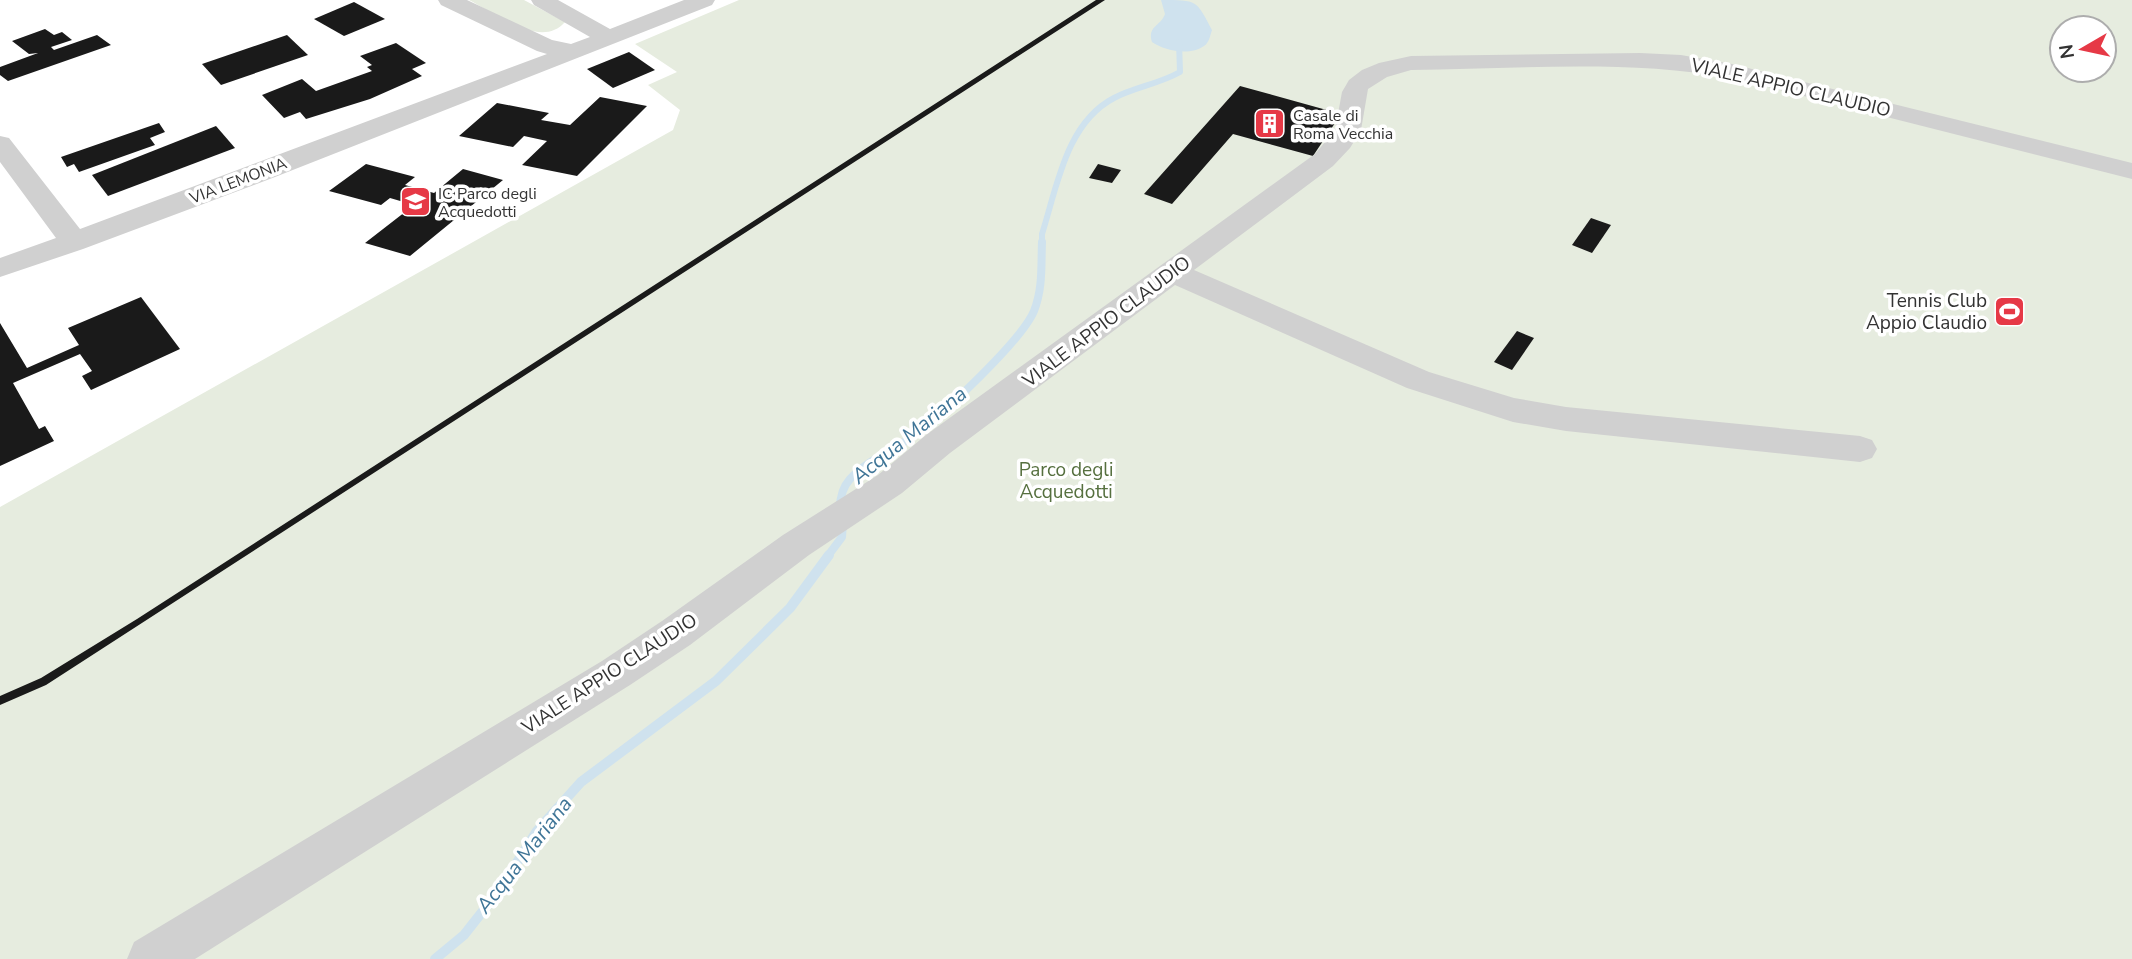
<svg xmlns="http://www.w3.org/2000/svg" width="2132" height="959" viewBox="0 0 2132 959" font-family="'Nunito Sans',sans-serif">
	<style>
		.green { fill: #e6ecdf; fill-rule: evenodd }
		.water { fill: #cfe2ee }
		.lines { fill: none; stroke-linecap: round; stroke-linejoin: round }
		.stream-far2 { stroke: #cfe2ee; stroke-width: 6 }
		.stream-far1 { stroke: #cfe2ee; stroke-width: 8 }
		.stream { stroke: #cfe2ee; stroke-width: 10 }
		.building { fill: #1a1a1a }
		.street { fill: #d0d0d0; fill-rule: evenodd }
		.labels { text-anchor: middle; stroke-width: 7; stroke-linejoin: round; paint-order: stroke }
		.far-poi-label { font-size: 16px; fill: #333; stroke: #fff; text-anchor: start }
		.far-street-label { font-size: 16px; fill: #333; stroke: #fff }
		.street-label { font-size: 19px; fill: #333; stroke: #fff }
		.poi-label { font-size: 19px; fill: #333; stroke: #fff; text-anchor: end }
		.park-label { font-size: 19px; fill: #56703f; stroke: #fff }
		.water-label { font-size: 21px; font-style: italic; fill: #3f7597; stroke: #fff }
	</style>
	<rect width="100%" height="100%" fill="#fff"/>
	<g class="green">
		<path d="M469,0h55l41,22c-24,28 -70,-9 -96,-22z"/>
		<path d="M739,0h1393v959h-2132v-452l673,-377 7,-20 -32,-25 29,-13 -42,-28zM2062,28h42v42h-42z"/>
	</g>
	<path class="water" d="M1161,0c37,0 35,0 51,30 -2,6 -3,13 -8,16 -14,10 -39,5 -52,-4 -5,-16 9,-16 13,-28z"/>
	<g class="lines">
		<path class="stream-far2" d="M1042,244v-10c15,-47 24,-111 72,-136 21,-11 45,-14 66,-26l-1,-30"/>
		<g class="stream-far1">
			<path d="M840,508c0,-11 2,-20 10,-29 18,-20 45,-29 66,-45 28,-21 106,-94 118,-123 9,-23 7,-45 8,-69"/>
			<path d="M827,557l15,-20 1,-15"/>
		</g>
		<path class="stream" d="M435,959l29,-24 37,-47 36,-57 44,-49 135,-101 74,-73 39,-53"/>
	</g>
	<g class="building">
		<path d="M1096,0h9l-1059,685 -46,20v-9l41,-18 96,-59z"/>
		<path d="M354,2l31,17 -41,17 -30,-17z"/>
		<path d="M45,29l9,6 8,-3 10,8 -21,7 3,3 43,-15 14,10 -103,36 -8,-6v-8l38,-14 -9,1 -17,-13z"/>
		<path d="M287,35l21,20 -87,30 -19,-21z"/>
		<path d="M396,43l30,20 -14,6 10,7 -52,23 -64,20 -6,-7 -16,6 -22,-23 40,-16 14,12 56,-20 -5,-4 5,-2 -12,-9z"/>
		<path d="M629,52l26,18 -42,18 -26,-19z"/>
		<path d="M1240,86l101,28 -28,42 -80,-22 -61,70 -28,-10z"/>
		<path d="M600,97l47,9 -70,70 -55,-11 25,-24 -23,-5 -11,11 -54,-11 38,-33 52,10 -8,7 29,5z"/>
		<path d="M159,123l6,9 -15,6 5,7 -76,27 -5,-8 -7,3 -6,-10z"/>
		<path d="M216,126l19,22 -127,48 -16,-21z"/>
		<path d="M366,164l49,13 -10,8 29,8 29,-24 40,11 -93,76 -45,-13 49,-38 -24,-7 -9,7 -52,-14z"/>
		<path d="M1098,164l23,6 -9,13 -23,-5z"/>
		<path d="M1591,218l20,7 -19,28 -20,-8z"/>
		<path d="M141,297l39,52 -89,41 -9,-14 10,-5 -12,-17 -67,29 26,46 6,-3 9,15 -54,25v-143l27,45 52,-23 -11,-17z"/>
		<path d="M1517,331l17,7 -22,32 -18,-8z"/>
	</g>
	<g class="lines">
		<g class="street">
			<path d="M438,0h29l85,40 19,4 19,-7 -56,-32 -3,-5h27l52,29 74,-29h31l-3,5 -437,172 -192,72 -83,28v-19l56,-20 -56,-76v-26l9,2 71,91 467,-175 -10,-3 -96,-46z"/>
			<path d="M1640,53l41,2 51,9 400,99v16l-400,-101c-106,-19 -214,-9 -321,-8l-24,7 -19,12 -7,41 -11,18 -17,18 -139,104 235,102 85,26 52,9 294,29 12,4 5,9 -5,9 -12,4 -294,-31 -53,-9 -106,-34 -232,-103 -225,168 -48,40 -93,62 -119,90 -60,40 -435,274h-68l7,-17 468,-281 60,-40 121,-86 95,-60 48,-40 389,-281 20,-24 7,-38 7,-12 13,-10 17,-7 32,-7z"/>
		</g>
	</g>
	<defs>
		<symbol id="building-square" viewBox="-11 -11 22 22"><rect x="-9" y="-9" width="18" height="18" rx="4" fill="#e63946" stroke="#fff"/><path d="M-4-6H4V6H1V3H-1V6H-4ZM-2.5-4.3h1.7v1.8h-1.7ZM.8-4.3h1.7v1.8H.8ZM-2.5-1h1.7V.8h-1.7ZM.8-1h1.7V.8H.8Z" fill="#fff"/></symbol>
		<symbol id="school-square" viewBox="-11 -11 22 22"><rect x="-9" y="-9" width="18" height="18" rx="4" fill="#e63946" stroke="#fff"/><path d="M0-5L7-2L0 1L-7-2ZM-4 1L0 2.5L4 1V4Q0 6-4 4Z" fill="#fff"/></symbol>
		<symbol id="stadium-square" viewBox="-11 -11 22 22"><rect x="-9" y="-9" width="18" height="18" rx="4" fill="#e63946" stroke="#fff"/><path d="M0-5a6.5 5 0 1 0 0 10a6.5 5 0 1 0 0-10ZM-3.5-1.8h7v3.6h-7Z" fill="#fff"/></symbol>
	</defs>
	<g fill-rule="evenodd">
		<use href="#building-square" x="1252" y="106" width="35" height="35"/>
		<use href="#school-square" x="398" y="184" width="35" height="35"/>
		<use href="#stadium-square" x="1992" y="294" width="35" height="35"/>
	</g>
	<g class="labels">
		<g class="far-poi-label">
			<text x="1293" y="121">Casale di<tspan x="1293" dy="18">Roma Vecchia</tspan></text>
			<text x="438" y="199">IC Parco degli<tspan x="438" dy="18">Acquedotti</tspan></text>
		</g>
		<g class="far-street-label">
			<text transform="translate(238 180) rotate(-21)" y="6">VIA LEMONIA</text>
		</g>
		<g class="street-label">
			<text transform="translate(1791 87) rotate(13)" y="7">VIALE APPIO CLAUDIO</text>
			<text transform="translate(1106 321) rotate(-37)" y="7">VIALE APPIO CLAUDIO</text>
			<text transform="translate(609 673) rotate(-33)" y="7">VIALE APPIO CLAUDIO</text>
		</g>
		<g class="poi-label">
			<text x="1987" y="307">Tennis Club<tspan x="1987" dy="22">Appio Claudio</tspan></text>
		</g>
		<g class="park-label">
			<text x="1066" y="476">Parco degli<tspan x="1066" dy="22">Acquedotti</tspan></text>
		</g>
		<g class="water-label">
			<text transform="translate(909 435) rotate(-39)" y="7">Acqua Mariana</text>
			<text transform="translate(524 855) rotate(-52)" y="7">Acqua Mariana</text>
		</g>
	</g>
	<g transform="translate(2083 49) rotate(261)"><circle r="33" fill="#ffffff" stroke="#adadad" stroke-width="2"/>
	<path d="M0-5L12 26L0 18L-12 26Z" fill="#e63946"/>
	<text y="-10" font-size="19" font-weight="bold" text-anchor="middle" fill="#333333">N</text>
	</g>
</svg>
